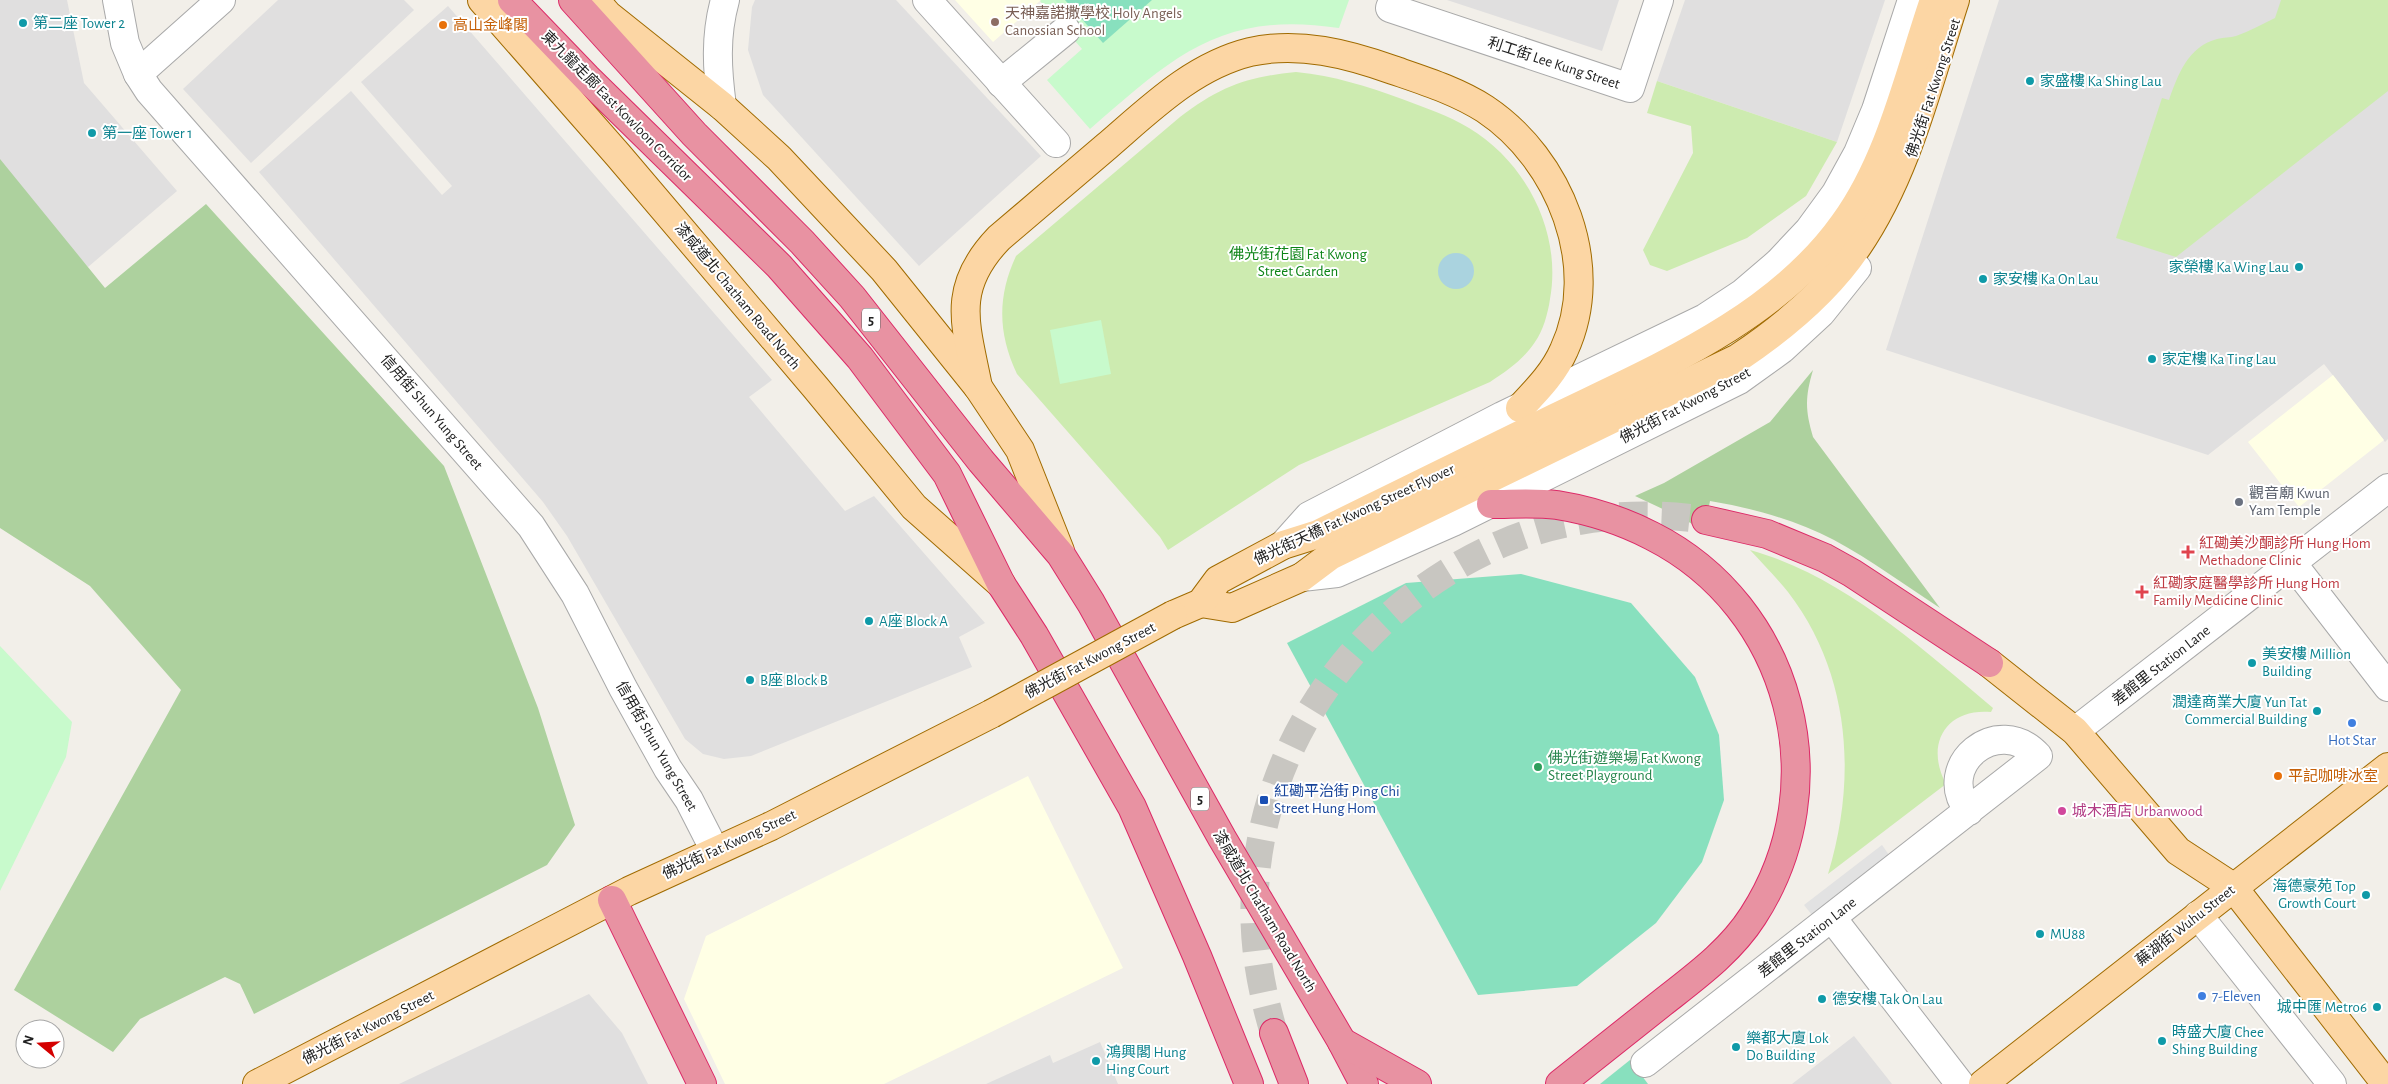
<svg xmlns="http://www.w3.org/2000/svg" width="2388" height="1084" viewBox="0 0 2388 1084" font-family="'Alegreya Sans','Noto Sans TC',sans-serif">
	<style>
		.residential { fill: #e0dfdf }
		.education { fill: #ffffe5 }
		.grass { fill: #cdebb0 }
		.forest { fill: #add19e }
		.park { fill: #c8facc }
		.pitch { fill: #88e0be }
		.parking { fill: #e2e2e2 }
		.water { fill: #aad3df }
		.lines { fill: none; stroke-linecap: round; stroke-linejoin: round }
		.highway-tunnel { stroke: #c8c6c1; stroke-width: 28; stroke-dasharray: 28 14; stroke-linecap: butt }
		.minor-casing { stroke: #a9a9a9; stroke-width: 30 }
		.major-casing { stroke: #a06b00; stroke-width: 30 }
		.highway-casing { stroke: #dc2a67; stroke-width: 30 }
		.minor { stroke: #fff; stroke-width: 28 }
		.major { stroke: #fcd6a4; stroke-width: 28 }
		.highway { stroke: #e892a2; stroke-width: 28 }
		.major-bridge-casing { stroke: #a06b00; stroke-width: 30; stroke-linecap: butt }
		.major-bridge { stroke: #fcd6a4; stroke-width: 28 }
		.education-dot { fill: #8d6e63; stroke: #fff; stroke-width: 2 }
		.culture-dot { fill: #0f9aa8; stroke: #fff; stroke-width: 2 }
		.food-dot { fill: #e8710a; stroke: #fff; stroke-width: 2 }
		.worship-dot { fill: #6b7280; stroke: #fff; stroke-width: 2 }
		.health-dot { fill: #e0444e; stroke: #fff; stroke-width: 2 }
		.shop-dot { fill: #3f7fe0; stroke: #fff; stroke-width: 2 }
		.leisure-dot { fill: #2e9e5b; stroke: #fff; stroke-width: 2 }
		.transit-dot { fill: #1a4fb4; stroke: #fff; stroke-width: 2 }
		.hotel-dot { fill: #d1479c; stroke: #fff; stroke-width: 2 }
		.labels { text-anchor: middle; stroke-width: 4; stroke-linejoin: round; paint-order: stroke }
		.shield { fill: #fff; stroke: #646464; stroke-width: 1 }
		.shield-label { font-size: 14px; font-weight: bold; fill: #222 }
		.education-label { font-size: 15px; fill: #785e54; stroke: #fff; text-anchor: start }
		.culture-label { font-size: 15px; fill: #0d838f; stroke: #fff; text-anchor: start }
		.food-label { font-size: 15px; fill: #c56008; stroke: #fff; text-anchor: start }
		.street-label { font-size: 15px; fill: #222; stroke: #fff }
		.park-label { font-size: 15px; fill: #0c8416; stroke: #fff }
		.worship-label { font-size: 15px; fill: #5b616d; stroke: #fff; text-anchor: start }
		.health-label { font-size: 15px; fill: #be3a42; stroke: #fff; text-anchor: start }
		.shop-label { font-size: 15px; fill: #366cbe; stroke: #fff }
		.leisure-label { font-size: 15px; fill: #27864d; stroke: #fff; text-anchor: start }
		.transit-label { font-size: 15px; fill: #164399; stroke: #fff; text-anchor: start }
		.hotel-label { font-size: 15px; fill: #b23c85; stroke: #fff; text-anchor: start }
	</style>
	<rect width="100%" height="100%" fill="#f2efe9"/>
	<g class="residential">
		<path d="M0,0h67l17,83 93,108 -89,76 -88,-101z"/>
		<path d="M278,0h126l10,10 -163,153 -68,-74z"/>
		<path d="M755,0h141l145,156 -122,110 -156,-171 -15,-45 4,-43z"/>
		<path d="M1447,0h172l-17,51z"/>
		<path d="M1685,0h200l-48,142 -180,-61z"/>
		<path d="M1999,0h389v439l-3,3 -61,-78 -116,91 -322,-105z"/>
		<path d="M448,6l324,374 -23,17 96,114 29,-15 111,127 -26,14 13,30 -221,89 -27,3 -21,-5 -18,-15 -118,-203 -24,-34 -284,-330 92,-81 91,104 10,-9 -91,-104z"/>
		<path d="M589,994l33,39 26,51h-249z"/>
		<path d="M1854,1036l38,48h-100l44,-34z"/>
		<path d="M1100,1042l18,42h-132l64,-29 3,8z"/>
	</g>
	<g class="education">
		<path d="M955,0h86l-48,42z"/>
		<path d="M2333,375l51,65 -85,67 -51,-65z"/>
		<path d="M1028,776l95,192 -239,116h-159l-41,-85 22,-63z"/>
	</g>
	<g class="grass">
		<path d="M2281,0h107v91l-212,166 -60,-19 46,-140 7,2c9,-26 19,-53 48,-61 7,-2 13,-1 19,-3 14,-5 26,-12 39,-18z"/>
		<path d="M1296,72c39,4 70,14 106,27 23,9 46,16 67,29 58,35 93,105 81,171 -2,14 -7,32 -15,43 -12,18 -27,28 -45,40l-191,83 -131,85 -8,-13 -143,-163c-19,-40 -20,-77 -1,-118l164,-139c40,-30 66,-40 116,-45z"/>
		<path d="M1657,81l180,61 -31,54 -59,42 -80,33 -17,-6 -7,-15 50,-97 -2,-27 -44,-13z"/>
		<path d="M1750,550c93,26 170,97 243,158l-2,4c-46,-4 -66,33 -45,72l-118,90c29,-95 23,-200 -40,-282 -12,-15 -25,-28 -38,-42z"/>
	</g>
	<g class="forest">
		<path d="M0,159l105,129 101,-84 238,262 94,242 37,117 -28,40 -293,149 -14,-30 -15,-7 -85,42 -27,33 -99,-62 167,-300 -91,-104 -90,-58z"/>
		<path d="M1813,370c-8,27 -8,40 0,67l127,171c-35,-23 -69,-48 -106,-68 -39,-20 -81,-32 -124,-39l-6,30 -22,-13 -47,-22 29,-13 106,-61z"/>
	</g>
	<g class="park">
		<path d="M1041,0h308l-10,28c-118,-18 -166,29 -249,101l-43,-49 35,-31 -42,-48z"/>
		<path d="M1101,320l10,54 -51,10 -10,-54z"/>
		<path d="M0,646l72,76 -6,35 -66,134z"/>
	</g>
	<g class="pitch">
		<path d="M1065,0h87l-49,43z"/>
		<path d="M1521,574l110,29 64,74 24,58 5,65 -22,62 -46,61 -79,63 -99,9 -191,-352 119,-60z"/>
		<path d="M1630,1060l18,24h-48z"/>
	</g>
	<path class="parking" d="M1882,845l7,10 -77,60 -8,-10z"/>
	<circle class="water" cx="1456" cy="271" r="18"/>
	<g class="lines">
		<path class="highway-tunnel" d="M1274,1033c-14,-47 -22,-93 -19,-143 7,-150 109,-287 246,-346 64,-28 137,-34 205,-24"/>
		<defs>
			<g id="minor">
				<path d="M117,0l8,43 13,31 11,17 382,435 44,68 48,94 45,81 21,31 26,51"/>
				<path d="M927,0l129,143"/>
				<path d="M1393,0l-3,8 240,80 29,-88"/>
				<path d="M138,74l83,-74"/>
				<path d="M1001,83l65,-53"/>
				<path d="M722,106c-5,-37 -7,-70 3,-106"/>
				<path d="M1283,545l26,-29 193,-100 203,-98 38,-25 35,-30 31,-33 27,-37 22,-40 18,-43 36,-110"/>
				<path d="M2292,563l96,124"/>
				<path d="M1302,577l35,-4 116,-51 286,-142 43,-31 39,-36 36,-45"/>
				<path d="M2075,731l313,-243"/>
				<path d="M2198,915l134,169"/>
				<path d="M1832,918l128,166"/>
				<path d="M1645,1063l393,-307c-40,-44 -105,10 -69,55"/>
			</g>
			<g id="major">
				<path d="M482,0l136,155 198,233 98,119 87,77"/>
				<path d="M595,0l13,15 114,91 57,52 105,112 94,117 42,63 40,101"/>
				<path d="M978,387c-12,-62 -28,-98 21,-149 36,-31 72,-61 108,-92 43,-37 86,-80 143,-94 49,-11 98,2 143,18 32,11 64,21 92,39 75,50 118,157 79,241 -10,23 -27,40 -44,58"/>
				<path d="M1201,603l31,5 70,-31 28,-21 408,-198c45,-30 88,-65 119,-111 50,-73 71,-164 98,-247"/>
				<path d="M1173,615l28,-12 17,-23 65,-35 35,-11c78,-39 157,-77 236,-116 103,-50 222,-99 290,-195 46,-63 65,-150 90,-223"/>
				<path d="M1989,663l86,68 103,120 55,36 153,197"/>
				<path d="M257,1084l372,-193 142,-65 220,-112"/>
				<path d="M1983,1084l405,-317"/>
			</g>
			<g id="highway">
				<path d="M512,0l75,78 192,188 81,92 87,116 54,110 33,51 98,172 65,149 52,128"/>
				<path d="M573,0l121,134 108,108 50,55 129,164 80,94 30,48 131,235 120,204 22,42"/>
				<path d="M1491,504c22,0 44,-2 66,1 31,5 66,16 95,31 140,71 186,249 101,380 -23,36 -58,61 -91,87 -34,27 -68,54 -102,81"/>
				<path d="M1706,520l61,14 58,24 27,15 137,90"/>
				<path d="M612,900l90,184"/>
				<path d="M1274,1033l20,51"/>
				<path d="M1342,1042l75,42"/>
			</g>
		</defs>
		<use href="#minor" class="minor-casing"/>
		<use href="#major" class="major-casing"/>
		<use href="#highway" class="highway-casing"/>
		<use href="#minor" class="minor"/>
		<use href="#major" class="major"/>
		<use href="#highway" class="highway"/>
		<defs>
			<path id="major-bridge" d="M991,714l182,-99"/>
		</defs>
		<use href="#major-bridge" class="major-bridge-casing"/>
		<use href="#major-bridge" class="major-bridge"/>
	</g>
	<circle class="education-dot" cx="995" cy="22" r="5"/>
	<g class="culture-dot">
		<circle cx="23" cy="23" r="5"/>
		<circle cx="2030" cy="81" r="5"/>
		<circle cx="92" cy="133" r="5"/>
		<circle cx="2299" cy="267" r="5"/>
		<circle cx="1983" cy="279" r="5"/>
		<circle cx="2152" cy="359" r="5"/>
		<circle cx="869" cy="621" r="5"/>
		<circle cx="2252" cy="663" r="5"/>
		<circle cx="750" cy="680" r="5"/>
		<circle cx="2317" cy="711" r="5"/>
		<circle cx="2366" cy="895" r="5"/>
		<circle cx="2040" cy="934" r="5"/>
		<circle cx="1822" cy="999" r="5"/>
		<circle cx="2377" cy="1007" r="5"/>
		<circle cx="2162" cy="1041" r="5"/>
		<circle cx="1736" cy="1047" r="5"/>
		<circle cx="1096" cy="1061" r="5"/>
	</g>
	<g class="food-dot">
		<circle cx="443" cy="25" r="5"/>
		<circle cx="2278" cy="776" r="5"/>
	</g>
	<circle class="worship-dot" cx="2239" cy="502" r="5"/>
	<g class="health-dot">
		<path d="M2185.5 544.5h5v5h5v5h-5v5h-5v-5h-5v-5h5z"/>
		<path d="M2139.5 584.5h5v5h5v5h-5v5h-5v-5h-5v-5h5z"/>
	</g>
	<g class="shop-dot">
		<circle cx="2352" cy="723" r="5"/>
		<circle cx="2202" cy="996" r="5"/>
	</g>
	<circle class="leisure-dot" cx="1538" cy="767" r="5"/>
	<rect class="transit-dot" x="1259" y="795" width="10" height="10" rx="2.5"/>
	<circle class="hotel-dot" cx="2062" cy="811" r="5"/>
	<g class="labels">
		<g class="shield">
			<rect x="862" y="308.5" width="18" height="23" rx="4"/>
			<rect x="1191" y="787.5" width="18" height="23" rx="4"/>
		</g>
		<g class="shield-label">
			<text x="871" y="325">5</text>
			<text x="1200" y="804">5</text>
		</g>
		<g class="education-label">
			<text x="1005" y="18">天神嘉諾撒學校 Holy Angels<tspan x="1005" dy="17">Canossian School</tspan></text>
		</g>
		<g class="culture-label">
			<text x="33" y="28">第二座 Tower 2</text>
			<text x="2040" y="86">家盛樓 Ka Shing Lau</text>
			<text x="102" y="138">第一座 Tower 1</text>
			<text x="2289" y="272" text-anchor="end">家榮樓 Ka Wing Lau</text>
			<text x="1993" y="284">家安樓 Ka On Lau</text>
			<text x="2162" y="364">家定樓 Ka Ting Lau</text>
			<text x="879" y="626">A座 Block A</text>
			<text x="2262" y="659">美安樓 Million<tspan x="2262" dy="17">Building</tspan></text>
			<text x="760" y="685">B座 Block B</text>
			<text x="2307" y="707" text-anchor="end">潤達商業大廈 Yun Tat<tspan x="2307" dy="17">Commercial Building</tspan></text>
			<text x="2356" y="891" text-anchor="end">海德豪苑 Top<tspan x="2356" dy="17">Growth Court</tspan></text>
			<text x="2050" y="939">MU88</text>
			<text x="1832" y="1004">德安樓 Tak On Lau</text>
			<text x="2367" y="1012" text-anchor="end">城中匯 Metro6</text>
			<text x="2172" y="1037">時盛大廈 Chee<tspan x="2172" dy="17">Shing Building</tspan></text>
			<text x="1746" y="1043">樂都大廈 Lok<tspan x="1746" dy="17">Do Building</tspan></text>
			<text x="1106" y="1057">鴻興閣 Hung<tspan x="1106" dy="17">Hing Court</tspan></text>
		</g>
		<g class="food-label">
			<text x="453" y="30">高山金峰閣</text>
			<text x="2288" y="781">平記咖啡冰室</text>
		</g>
		<g class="street-label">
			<text transform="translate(1554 63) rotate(18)" y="5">利工街 Lee Kung Street</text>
			<text transform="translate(1933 88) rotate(-72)" y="5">佛光街 Fat Kwong Street</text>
			<text transform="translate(617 106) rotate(45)" y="5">東九龍走廊 East Kowloon Corridor</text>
			<text transform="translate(738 296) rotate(50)" y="5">漆咸道北 Chatham Road North</text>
			<text transform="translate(1685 405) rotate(-28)" y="5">佛光街 Fat Kwong Street</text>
			<text transform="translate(432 412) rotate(49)" y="5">信用街 Shun Yung Street</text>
			<text transform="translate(1354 514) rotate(-25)" y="5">佛光街天橋 Fat Kwong Street Flyover</text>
			<text transform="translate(1090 660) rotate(-28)" y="5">佛光街 Fat Kwong Street</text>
			<text transform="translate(2161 665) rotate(-38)" y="5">差館里 Station Lane</text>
			<text transform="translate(657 746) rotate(60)" y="5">信用街 Shun Yung Street</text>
			<text transform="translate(729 844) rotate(-25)" y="5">佛光街 Fat Kwong Street</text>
			<text transform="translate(1265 911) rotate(59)" y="5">漆咸道北 Chatham Road North</text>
			<text transform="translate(2185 925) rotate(-38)" y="5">蕪湖街 Wuhu Street</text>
			<text transform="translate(1807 937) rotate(-38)" y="5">差館里 Station Lane</text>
			<text transform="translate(368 1027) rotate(-27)" y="5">佛光街 Fat Kwong Street</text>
		</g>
		<g class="park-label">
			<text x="1298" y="259">佛光街花園 Fat Kwong<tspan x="1298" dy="17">Street Garden</tspan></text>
		</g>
		<g class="worship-label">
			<text x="2249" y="498">觀音廟 Kwun<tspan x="2249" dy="17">Yam Temple</tspan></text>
		</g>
		<g class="health-label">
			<text x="2199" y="548">紅磡美沙酮診所 Hung Hom<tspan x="2199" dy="17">Methadone Clinic</tspan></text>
			<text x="2153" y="588">紅磡家庭醫學診所 Hung Hom<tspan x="2153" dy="17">Family Medicine Clinic</tspan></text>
		</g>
		<g class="shop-label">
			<text x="2352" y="745">Hot Star</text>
			<text x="2212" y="1001" text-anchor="start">7-Eleven</text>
		</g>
		<g class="leisure-label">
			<text x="1548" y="763">佛光街遊樂場 Fat Kwong<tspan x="1548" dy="17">Street Playground</tspan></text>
		</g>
		<g class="transit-label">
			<text x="1274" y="796">紅磡平治街 Ping Chi<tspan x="1274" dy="17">Street Hung Hom</tspan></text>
		</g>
		<g class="hotel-label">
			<text x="2072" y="816">城木酒店 Urbanwood</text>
		</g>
	</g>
	<g transform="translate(40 1044) rotate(288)"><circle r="24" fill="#ffffff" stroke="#a7a7a7"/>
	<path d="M0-4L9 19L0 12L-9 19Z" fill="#d40000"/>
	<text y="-8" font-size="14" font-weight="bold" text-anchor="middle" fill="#222222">N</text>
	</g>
</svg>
